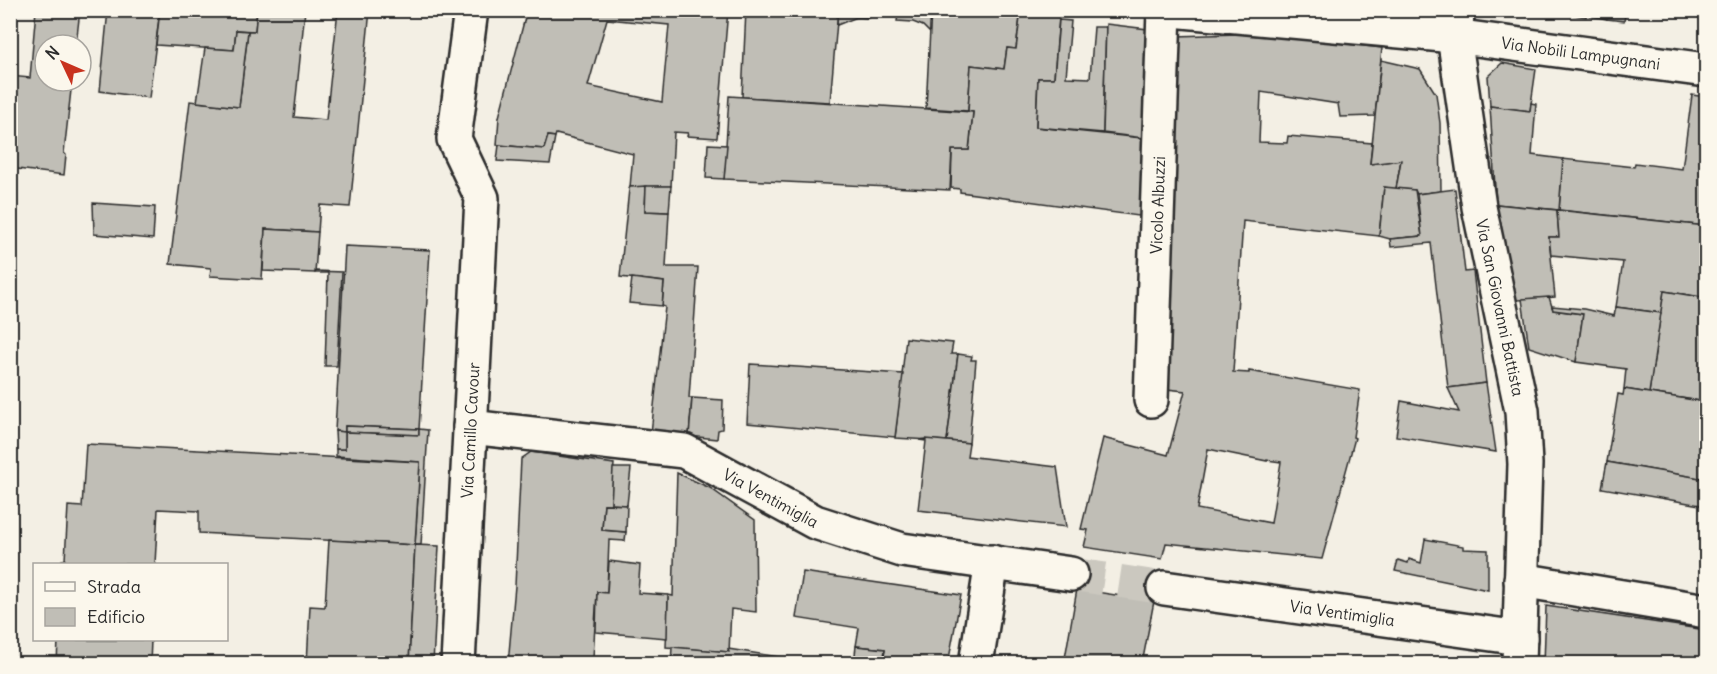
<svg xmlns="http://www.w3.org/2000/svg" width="1717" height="674" viewBox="0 0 1717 674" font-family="Delius,sans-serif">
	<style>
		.building { fill: #c0beb6; stroke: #2b2b2b; stroke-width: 1.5; fill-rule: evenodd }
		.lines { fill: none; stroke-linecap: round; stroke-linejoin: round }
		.minor-tunnel { stroke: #cbc8bf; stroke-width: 33; stroke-dasharray: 33 16; stroke-linecap: butt }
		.minor-casing { stroke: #2b2b2b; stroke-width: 38 }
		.minor { stroke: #fbf7ec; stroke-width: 33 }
		.labels { text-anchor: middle; stroke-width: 4.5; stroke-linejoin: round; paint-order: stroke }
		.street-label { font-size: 16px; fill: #2b2b2b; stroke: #fbf7ec }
	</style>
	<rect width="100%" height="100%" fill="#f3efe4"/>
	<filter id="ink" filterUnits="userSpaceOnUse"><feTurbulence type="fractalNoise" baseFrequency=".0167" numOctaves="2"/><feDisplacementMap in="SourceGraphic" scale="12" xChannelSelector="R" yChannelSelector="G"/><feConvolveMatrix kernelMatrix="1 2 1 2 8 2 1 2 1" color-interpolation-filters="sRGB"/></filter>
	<g filter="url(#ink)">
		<g class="building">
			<path d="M36,10h44l-4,35h-31v36h27l-8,72 2,2 -2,20 -54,-7v-92l20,2z"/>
			<path d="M108,10h52l-11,88 -49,-7z"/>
			<path d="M160,10h97l-2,21 -19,-1 -2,20 -78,-5z"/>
			<path d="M257,10h48l-11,107 32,3 12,-110h32l-20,197 -30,-2 -2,27 -53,-3 -3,50 -52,-3 1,-8 -41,-4 20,-163 49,6 9,-76h7z"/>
			<path d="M527,10h201l-11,128 -30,-2 1,-3 -14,-1 -3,54 -41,1 3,-33 -77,-20 -1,3 -7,-1 -4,13 -47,-4 2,-28zM607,19l62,6 -7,77 -74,-16z"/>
			<path d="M746,10h92l-8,92 -88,-5z"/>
			<path d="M838,10h32l-1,8 -12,-1 -20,8z"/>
			<path d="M899,10h32l-1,23 -7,-7 -10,-4 -16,-1z"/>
			<path d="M931,10h90l-5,39 -9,-1 -3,21 -33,-4 -3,46 -42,-3z"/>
			<path d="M1021,10l38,7 -5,61h-16l-2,49 116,12 -6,78 -186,-25v-3l-9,-1 1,-38h17l4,-38 -5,-1 3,-46 33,4 3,-21 9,1z"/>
			<path d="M1543,10h44l-1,7z"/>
			<path d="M1587,10h21l-1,9 -21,-4z"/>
			<path d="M1608,10h18l-2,11 -17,-2z"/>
			<path d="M1059,20l12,1 -5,56 24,1 4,-51h12l-3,106 -67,-6 2,-49h16z"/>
			<path d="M1106,24l50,6 -4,109 -49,-6z"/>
			<path d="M236,30l12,1 -9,76 -42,-5 8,-54 29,2z"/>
			<path d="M1237,34l40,2 105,12 -7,68 -35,1 -2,-13 -77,-12 -2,50 28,1 1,-7 84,7 -2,21 31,-4 -5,29 -12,-2 -5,49 -136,-15 -10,151 16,1v-2l111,19 -7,47 2,1 -33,121 -156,-16 -4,16 -78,-12 4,-17 -7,-1 22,-91 65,17 17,-64 -18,-2 8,-199 2,-154zM1208,449l59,12v-1l14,2 -10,61 -74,-14z"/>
			<path d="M1381,60l39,9 16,25 4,29 1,68 -24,3 -2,-4 -19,-1 5,-29 -31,4z"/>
			<path d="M1502,63l34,6 -6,42 -40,-5 -2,-30z"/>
			<path d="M1692,95l14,2v129l-147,-16 4,-51 71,8 1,-4 47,6z"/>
			<path d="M729,96l244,16 -4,38h-17l-2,40 -226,-11z"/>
			<path d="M1531,103l5,1 -4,51 31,4 -4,51 -63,-6 -6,-98 40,5z"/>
			<path d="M548,136l7,1 -5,27 -53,-3 2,-16 45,4z"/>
			<path d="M708,144l19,1 -3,34 -18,-1z"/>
			<path d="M646,186l-1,25 24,1 -3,55h32l-9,131h3l-3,38 -38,-3 14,-126 -3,-1 2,-24 -44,-5 9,-88 1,-2z"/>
			<path d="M646,186h25l-2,26 -24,-1z"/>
			<path d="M1384,187l31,3 7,46 -32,3 -11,-3z"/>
			<path d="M1455,189l10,83 8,-1 13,112 -38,5 -17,-145 -40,4 -1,-8 32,-3 -5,-42z"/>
			<path d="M93,203l62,4 -2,32 -59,-5z"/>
			<path d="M1496,204l61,6 2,27h-10l6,60 -49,4z"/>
			<path d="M1557,210l149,16v41l-4,30 -38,-6 -3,22 -45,-6 7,-45 -72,-7 -2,-18h10z"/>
			<path d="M265,229l53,3 -3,41 -52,-2z"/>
			<path d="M345,246l85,4 -11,179 -74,-3v6l-10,-1z"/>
			<path d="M316,271l26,1 -5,94h-12l3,-93h-13z"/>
			<path d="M632,278l32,4 -2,24 -33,-3z"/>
			<path d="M1664,291l42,7v104l-57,-9z"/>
			<path d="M1549,297l4,13 30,4 -7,48 -47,-15 -7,-48z"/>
			<path d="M1552,306l32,3 30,7 2,-9 45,6 -12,80 -25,-4 2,-20 -50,-7 7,-48 -30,-4z"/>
			<path d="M906,338l47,5 -2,11h7l-11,87 -52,-3z"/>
			<path d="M958,354l14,2 -1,4h5l-7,83 -22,-2z"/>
			<path d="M750,364l153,10 -8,63 -148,-14z"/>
			<path d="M1486,383l10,69 -100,-16 5,-35 58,11 -11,-24z"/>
			<path d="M1624,389l82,13 -1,77 -98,-17 11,-68 5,1z"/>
			<path d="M692,398l31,2 -1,29 -4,1 -1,9 -28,-3z"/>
			<path d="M345,426l74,3v6l-74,-3z"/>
			<path d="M419,429l9,1 -7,115h-6l5,-83 -84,-6v-7h9v-17l74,3z"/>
			<path d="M335,431l10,1v17h-9z"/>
			<path d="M925,439l44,4 -2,13 90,11 9,60 -148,-17 8,-69 -7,-1z"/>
			<path d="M86,444l334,18 -5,83 -216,-12v-22l-41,-2 -3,55h-94l1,-4h3l3,-54 14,1z"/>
			<path d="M531,452l83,12 -3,40h-7l-2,26 24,2 -1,9 -16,-1 -2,53 -10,-1 -4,66 29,1 -1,5h-113l7,-78 6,-127z"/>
			<path d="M1607,462l98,17 1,-3v30l-104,-18z"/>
			<path d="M613,468h18l-4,37 -16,-1z"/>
			<path d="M677,473l33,15 45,32 1,92 -25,-3 -2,43 -63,-5 2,-52 5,1z"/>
			<path d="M604,504l23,1 -1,27 -24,-2z"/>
			<path d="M1425,539l38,7v3l25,1v40l-93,-19 3,-11 10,3 1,-4 12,4z"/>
			<path d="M329,540l86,5 -6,119h-102l3,-58 15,1z"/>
			<path d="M415,545l24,1 -6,118h-24z"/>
			<path d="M609,561l31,4 -2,28 30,2 -1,43 -71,-6 1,-40 10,1z"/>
			<path d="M803,572l158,23 -13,69h-65l2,-15 -29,-3 3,-18 -63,-10z"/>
			<path d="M1077,589l77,12 -12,63h-78z"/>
			<path d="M1546,606l160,24v34h-162z"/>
			<path d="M58,640h93l-1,24h-93z"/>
			<path d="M856,646l29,3 -2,15h-29z"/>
			<path d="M672,647l57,5 -1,-3 63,10v5h-120z"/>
		</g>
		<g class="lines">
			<path class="minor-tunnel" d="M1071,574l93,14"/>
			<defs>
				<g id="minor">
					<path id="s1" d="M1172,10l282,26 252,34"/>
					<path id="s2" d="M1458,10l-4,26 25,171 43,204 3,53 -6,200"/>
					<path id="s3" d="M1151,400l13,-390"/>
					<path id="s4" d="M470,427l214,24 131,71 87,28 169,24"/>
					<path d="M1521,580l185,31"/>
					<path id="s5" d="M1164,588l356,50"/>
					<path id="s6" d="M458,664l24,-466 -28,-59 17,-129"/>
					<path d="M976,664l16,-102"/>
				</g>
			</defs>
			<use href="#minor" class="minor-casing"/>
			<use href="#minor" class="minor"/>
		</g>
	</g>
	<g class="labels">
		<g class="street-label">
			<text dy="6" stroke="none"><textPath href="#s1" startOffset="411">Via Nobili Lampugnani</textPath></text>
			<text dy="6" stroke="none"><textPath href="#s3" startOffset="195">Vicolo Albuzzi</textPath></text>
			<text dy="6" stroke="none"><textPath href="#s2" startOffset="302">Via San Giovanni Battista</textPath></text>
			<text dy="6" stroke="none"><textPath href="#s6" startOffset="234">Via Camillo Cavour</textPath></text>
			<text dy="6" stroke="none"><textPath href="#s4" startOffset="314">Via Ventimiglia</textPath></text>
			<text dy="6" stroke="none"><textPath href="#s5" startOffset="180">Via Ventimiglia</textPath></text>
		</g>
	</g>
	<rect width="1717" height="674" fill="none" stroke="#fbf7ec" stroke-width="36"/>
	<rect x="18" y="18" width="1681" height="638" fill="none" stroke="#2b2b2b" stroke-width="2" filter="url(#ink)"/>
	<rect x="33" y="563" width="195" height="78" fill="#fbf7ec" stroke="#a8a59f" stroke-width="1.5"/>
	<rect x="45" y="582" width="30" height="9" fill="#fbf7ec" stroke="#a8a59f" stroke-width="1.5"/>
	<text x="87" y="593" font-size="18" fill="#2b2b2b">Strada</text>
	<rect x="45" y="608" width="30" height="18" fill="#c0beb6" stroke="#a8a59f" stroke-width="1.5"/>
	<text x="87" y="623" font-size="18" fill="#2b2b2b">Edificio</text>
	<g transform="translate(63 63) rotate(314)"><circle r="28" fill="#fbf7ec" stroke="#a8a59f" stroke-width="1.5"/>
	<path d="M0-4.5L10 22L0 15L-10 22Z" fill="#c8321e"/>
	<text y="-9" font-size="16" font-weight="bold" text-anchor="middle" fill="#2b2b2b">N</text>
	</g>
</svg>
